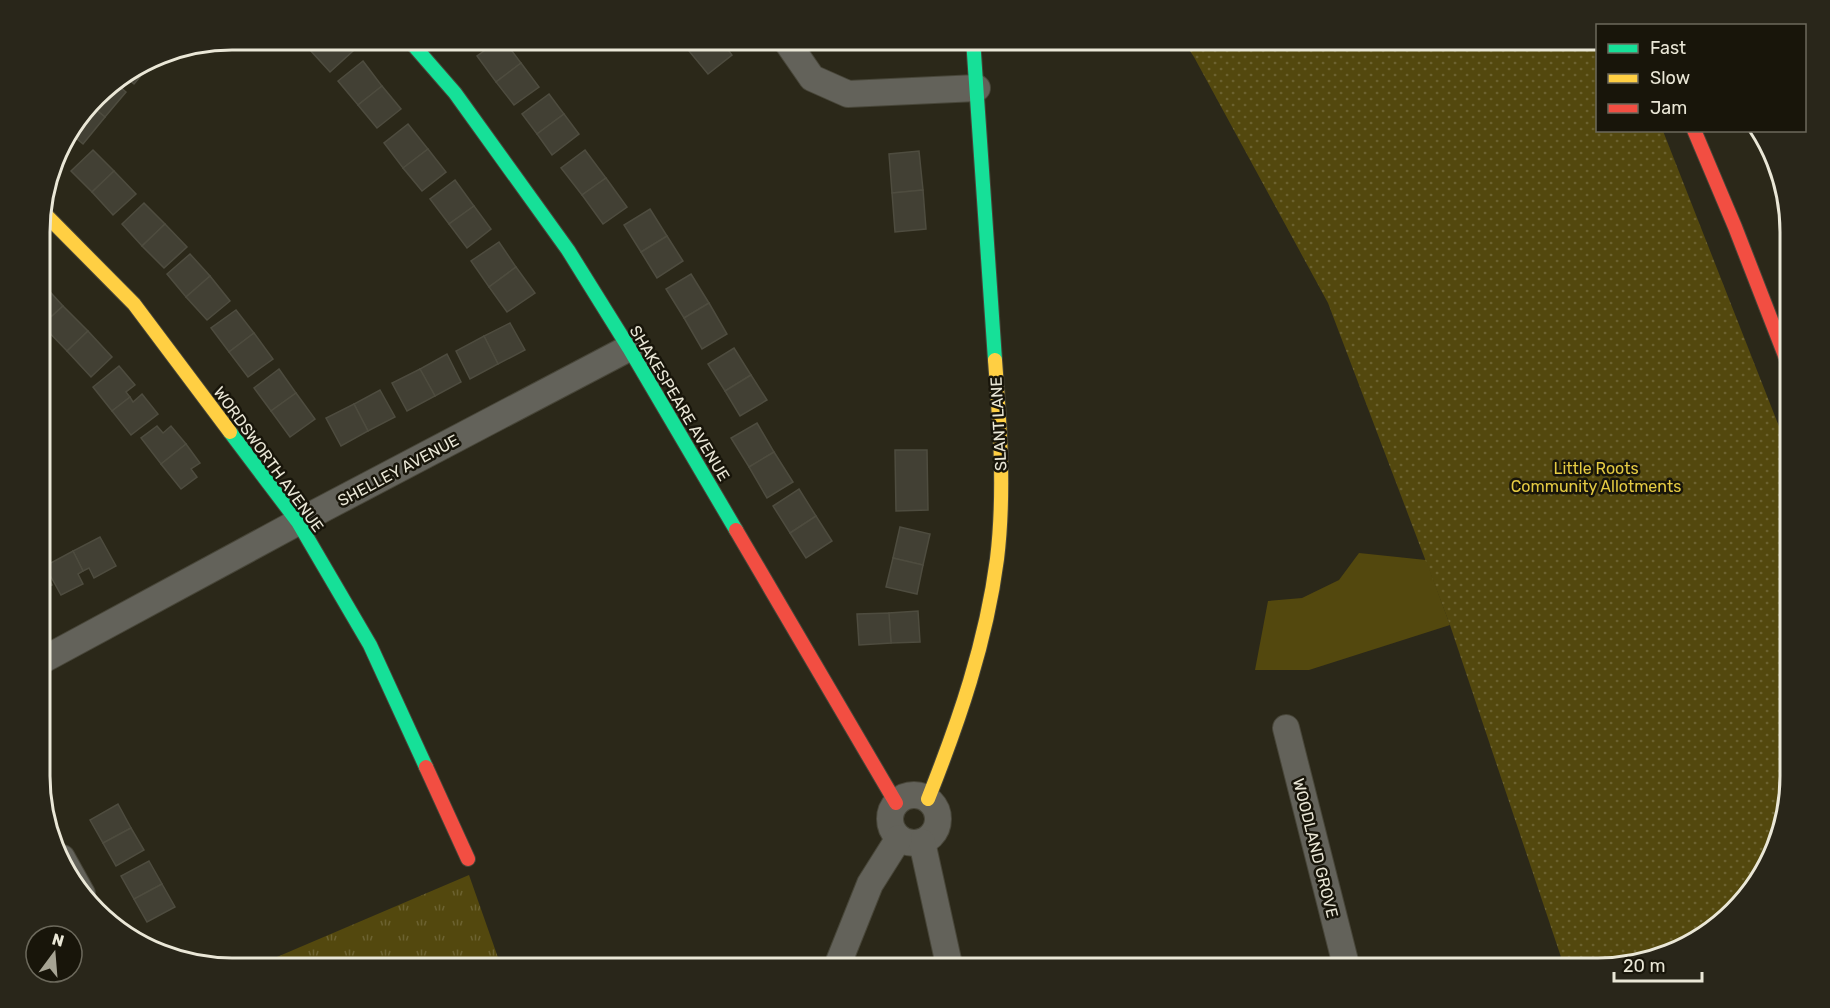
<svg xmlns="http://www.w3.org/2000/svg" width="1830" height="1008" viewBox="0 0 1830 1008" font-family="Rubik,sans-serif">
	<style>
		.grass { fill: #53480e }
		.park { fill: url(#park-tufts) }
		.garden { fill: url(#garden-dots) }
		.building { fill: #424034; stroke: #4e4c3f; stroke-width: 1.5 }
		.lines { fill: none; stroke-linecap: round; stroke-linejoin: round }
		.street-casing { stroke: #484639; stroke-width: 28 }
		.fast-casing { stroke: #484639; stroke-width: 16 }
		.slow-casing { stroke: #484639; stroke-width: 16 }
		.jam-casing { stroke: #484639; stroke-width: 16 }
		.street { stroke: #63625a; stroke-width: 26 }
		.fast { stroke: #16e098; stroke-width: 14 }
		.slow { stroke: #ffcf43; stroke-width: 14 }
		.jam { stroke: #f24e42; stroke-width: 14 }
		.labels { text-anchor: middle; stroke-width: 5; stroke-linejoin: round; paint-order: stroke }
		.street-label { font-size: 16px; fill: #eae7d7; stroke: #18150a }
		.park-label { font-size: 16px; fill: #e5cb43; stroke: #18150a }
		.rim { fill: none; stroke: #eae7d7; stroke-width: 3 }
	</style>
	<defs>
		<pattern id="park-tufts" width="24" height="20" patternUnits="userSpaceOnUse" patternTransform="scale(1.5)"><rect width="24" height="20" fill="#53480e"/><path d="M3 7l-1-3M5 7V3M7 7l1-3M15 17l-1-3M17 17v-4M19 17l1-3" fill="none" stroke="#6c6230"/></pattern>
		<pattern id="garden-dots" width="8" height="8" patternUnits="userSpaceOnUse" patternTransform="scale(1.5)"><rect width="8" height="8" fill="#53480e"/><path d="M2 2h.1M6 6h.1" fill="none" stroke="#6c6230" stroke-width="1.8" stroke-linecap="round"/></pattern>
	</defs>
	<rect width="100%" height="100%" fill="#2b2819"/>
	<path class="grass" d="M1359,553l67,7 24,65 -141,45h-54l13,-69 34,-3 37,-18z"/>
	<path class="park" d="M469,875l33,94h-253z"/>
	<path class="garden" d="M1182,39h415l1,91 65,1 128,326v332l-26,84 -60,64 -94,32h-46l-115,-344 -122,-322 -134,-246z"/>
	<g class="building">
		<path d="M299,39h23l-12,11z"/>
		<path d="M322,39h19l12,12 -23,21 -20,-22z"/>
		<path d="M501,39h2l18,24 -25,19 -19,-26z"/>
		<path d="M692,39h28l12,16 -24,19 -24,-29z"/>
		<path d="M153,56l3,2 -22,26 -11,-9z"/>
		<path d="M363,61l19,25 -24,19 -20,-24z"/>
		<path d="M521,63l18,24 -25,18 -18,-23z"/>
		<path d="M113,81l13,11 -21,25 -15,-12 14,-18z"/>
		<path d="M382,86l19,23 -24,19 -19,-23z"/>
		<path d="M549,94l15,20 -27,20 -15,-20z"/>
		<path d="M90,105l15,12 -22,27 -14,-12z"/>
		<path d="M564,114l15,20 -27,21 -15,-21z"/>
		<path d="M408,124l20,25 -25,19 -19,-25z"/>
		<path d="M428,149l18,23 -24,19 -19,-23z"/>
		<path d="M93,150l21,21 -22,21 -21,-21z"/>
		<path d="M585,150l21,28 -24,17 -21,-27z"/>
		<path d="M919,151l4,39 -31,3 -3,-39z"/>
		<path d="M114,171l22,23 -23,21 -21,-23z"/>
		<path d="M606,178l21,29 -24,17 -21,-29z"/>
		<path d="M455,180l19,26 -25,18 -19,-25z"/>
		<path d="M923,190l3,39 -31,3 -3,-39z"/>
		<path d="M144,203l21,21 -23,22 -20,-22z"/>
		<path d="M474,206l17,23 -24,19 -18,-24z"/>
		<path d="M650,209l17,27 -26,16 -17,-27z"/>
		<path d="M165,224l22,23 -23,21 -22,-22z"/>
		<path d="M667,236l16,25 -26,17 -16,-26z"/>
		<path d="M499,242l17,25 -27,20 -18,-26z"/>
		<path d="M190,254l20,22 -24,21 -19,-23z"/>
		<path d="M516,267l19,26 -28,19 -18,-25z"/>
		<path d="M691,274l18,29 -25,15 -18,-29z"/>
		<path d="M210,276l20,25 -23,19 -21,-23z"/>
		<path d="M41,282l22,24 -21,19 -1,-1z"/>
		<path d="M709,303l18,31 -25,15 -18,-31z"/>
		<path d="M63,306l25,25 -21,20 -25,-26z"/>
		<path d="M236,310l18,23 -25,19 -18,-24z"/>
		<path d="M510,323l15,27 -27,14 -14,-28z"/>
		<path d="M88,331l24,26 -21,20 -24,-26z"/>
		<path d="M254,333l19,26 -25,18 -19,-25z"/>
		<path d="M484,336l14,28 -28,15 -14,-28z"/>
		<path d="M734,348l17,27 -26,16 -17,-27z"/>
		<path d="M447,354l14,28 -26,14 -15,-27z"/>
		<path d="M119,366l16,19 -9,7 4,5 -18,14 -19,-24z"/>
		<path d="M279,369l17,24 -25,18 -17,-23z"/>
		<path d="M420,369l15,27 -28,15 -15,-28z"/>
		<path d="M751,375l16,25 -27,16 -15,-25z"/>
		<path d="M380,390l15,27 -27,14 -14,-27z"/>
		<path d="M296,393l19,26 -25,18 -19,-26z"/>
		<path d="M142,394l16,20 -27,21 -19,-24 18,-14 3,5z"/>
		<path d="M354,404l14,27 -27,15 -15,-28z"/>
		<path d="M757,423l17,29 -25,15 -18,-29z"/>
		<path d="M157,426l6,7 8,-7 15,18 -25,20 -20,-26z"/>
		<path d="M186,444l14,19 -9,6 6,8 -16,12 -20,-25z"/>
		<path d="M895,450h32l1,60 -32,1z"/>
		<path d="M774,452l19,30 -26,16 -18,-31z"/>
		<path d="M799,489l17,27 -26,17 -17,-27z"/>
		<path d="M816,516l16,25 -26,17 -16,-25z"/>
		<path d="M900,527l30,7 -7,31 -30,-7z"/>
		<path d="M100,537l16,29 -22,12 -5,-10 -6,3 -10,-20z"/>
		<path d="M73,551l10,20 -5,3 5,10 -22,11 -16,-29z"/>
		<path d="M893,558l30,7 -6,29 -31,-7z"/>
		<path d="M43,567l9,18 -8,4 5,9 -8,4v-34z"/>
		<path d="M918,611l2,31 -29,1 -2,-30z"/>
		<path d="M889,613l2,30 -32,2 -2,-31z"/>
		<path d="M118,804l13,24 -28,15 -13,-23z"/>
		<path d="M131,828l13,22 -28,16 -13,-23z"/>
		<path d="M149,861l13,23 -28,15 -13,-23z"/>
		<path d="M162,884l13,23 -28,15 -13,-23z"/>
	</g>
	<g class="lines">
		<defs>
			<g id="street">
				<path d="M785,39l27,39 36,16 129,-6"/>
				<path d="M41,661l257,-139 331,-174"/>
				<path d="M1286,728l61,241"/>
				<circle cx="914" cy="819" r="24"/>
				<path d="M922,842l28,127"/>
				<path d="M62,858l20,36"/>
				<path d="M836,969l34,-85 29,-46"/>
			</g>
			<g id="fast">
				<path d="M408,39l47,54 113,157 61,98 107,182"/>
				<path d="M973,39l22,321"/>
				<path d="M230,432l68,90 72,123 56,122"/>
			</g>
			<g id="slow">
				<path d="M41,210l93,94 96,128"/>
				<path d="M928,799c31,-78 58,-156 69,-240 8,-66 3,-133 -2,-199"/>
			</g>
			<g id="jam">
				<path d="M1694,130l41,97 56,144"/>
				<path d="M736,530l160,273"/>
				<path d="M426,767l42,92"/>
			</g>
		</defs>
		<use href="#street" class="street-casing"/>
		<use href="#fast" class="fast-casing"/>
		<use href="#slow" class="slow-casing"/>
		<use href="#jam" class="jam-casing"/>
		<use href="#street" class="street"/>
		<use href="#fast" class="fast"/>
		<use href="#slow" class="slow"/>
		<use href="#jam" class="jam"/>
	</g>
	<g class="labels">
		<g class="street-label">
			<text transform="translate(680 403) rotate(59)" y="6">SHAKESPEARE AVENUE</text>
			<text transform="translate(998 424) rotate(-93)" y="6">SLANT LANE</text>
			<text transform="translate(269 459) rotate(54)" y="6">WORDSWORTH AVENUE</text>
			<text transform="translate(398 470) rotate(-28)" y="6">SHELLEY AVENUE</text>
			<text transform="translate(1316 848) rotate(76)" y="6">WOODLAND GROVE</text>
		</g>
		<g class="park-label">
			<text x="1596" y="474">Little Roots<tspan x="1596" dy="18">Community Allotments</tspan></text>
		</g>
	</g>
	<path d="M0 0H1830V1008H0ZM232 50H1598A182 182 0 0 1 1780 232V776A182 182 0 0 1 1598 958H232A182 182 0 0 1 50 776V232A182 182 0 0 1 232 50Z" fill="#29261a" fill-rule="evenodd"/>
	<path class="rim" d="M232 50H1598A182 182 0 0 1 1780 232V776A182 182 0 0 1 1598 958H232A182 182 0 0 1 50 776V232A182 182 0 0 1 232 50Z"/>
	<rect x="1596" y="24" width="210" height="108" fill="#18150a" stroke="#6c695c" stroke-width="1.5"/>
	<rect x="1608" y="44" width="30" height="9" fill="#16e098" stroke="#6c695c" stroke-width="1.5"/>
	<text x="1650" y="54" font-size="18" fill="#eae7d7">Fast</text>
	<rect x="1608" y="74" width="30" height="9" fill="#ffcf43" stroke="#6c695c" stroke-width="1.5"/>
	<text x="1650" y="84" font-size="18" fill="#eae7d7">Slow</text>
	<rect x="1608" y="104" width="30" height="9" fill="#f24e42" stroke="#6c695c" stroke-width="1.5"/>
	<text x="1650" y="114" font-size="18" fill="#eae7d7">Jam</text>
	<g transform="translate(54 954) rotate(16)"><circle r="28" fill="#18150a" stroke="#6c695c" stroke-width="1.5"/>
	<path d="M0-4.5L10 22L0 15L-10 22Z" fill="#a7a494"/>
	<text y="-9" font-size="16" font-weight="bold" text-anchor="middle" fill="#eae7d7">N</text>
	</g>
	<path d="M1614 972v9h88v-9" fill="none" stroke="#eae7d7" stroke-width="3"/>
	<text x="1623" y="972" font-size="18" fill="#eae7d7" stroke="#18150a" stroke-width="4.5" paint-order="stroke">20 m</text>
</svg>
